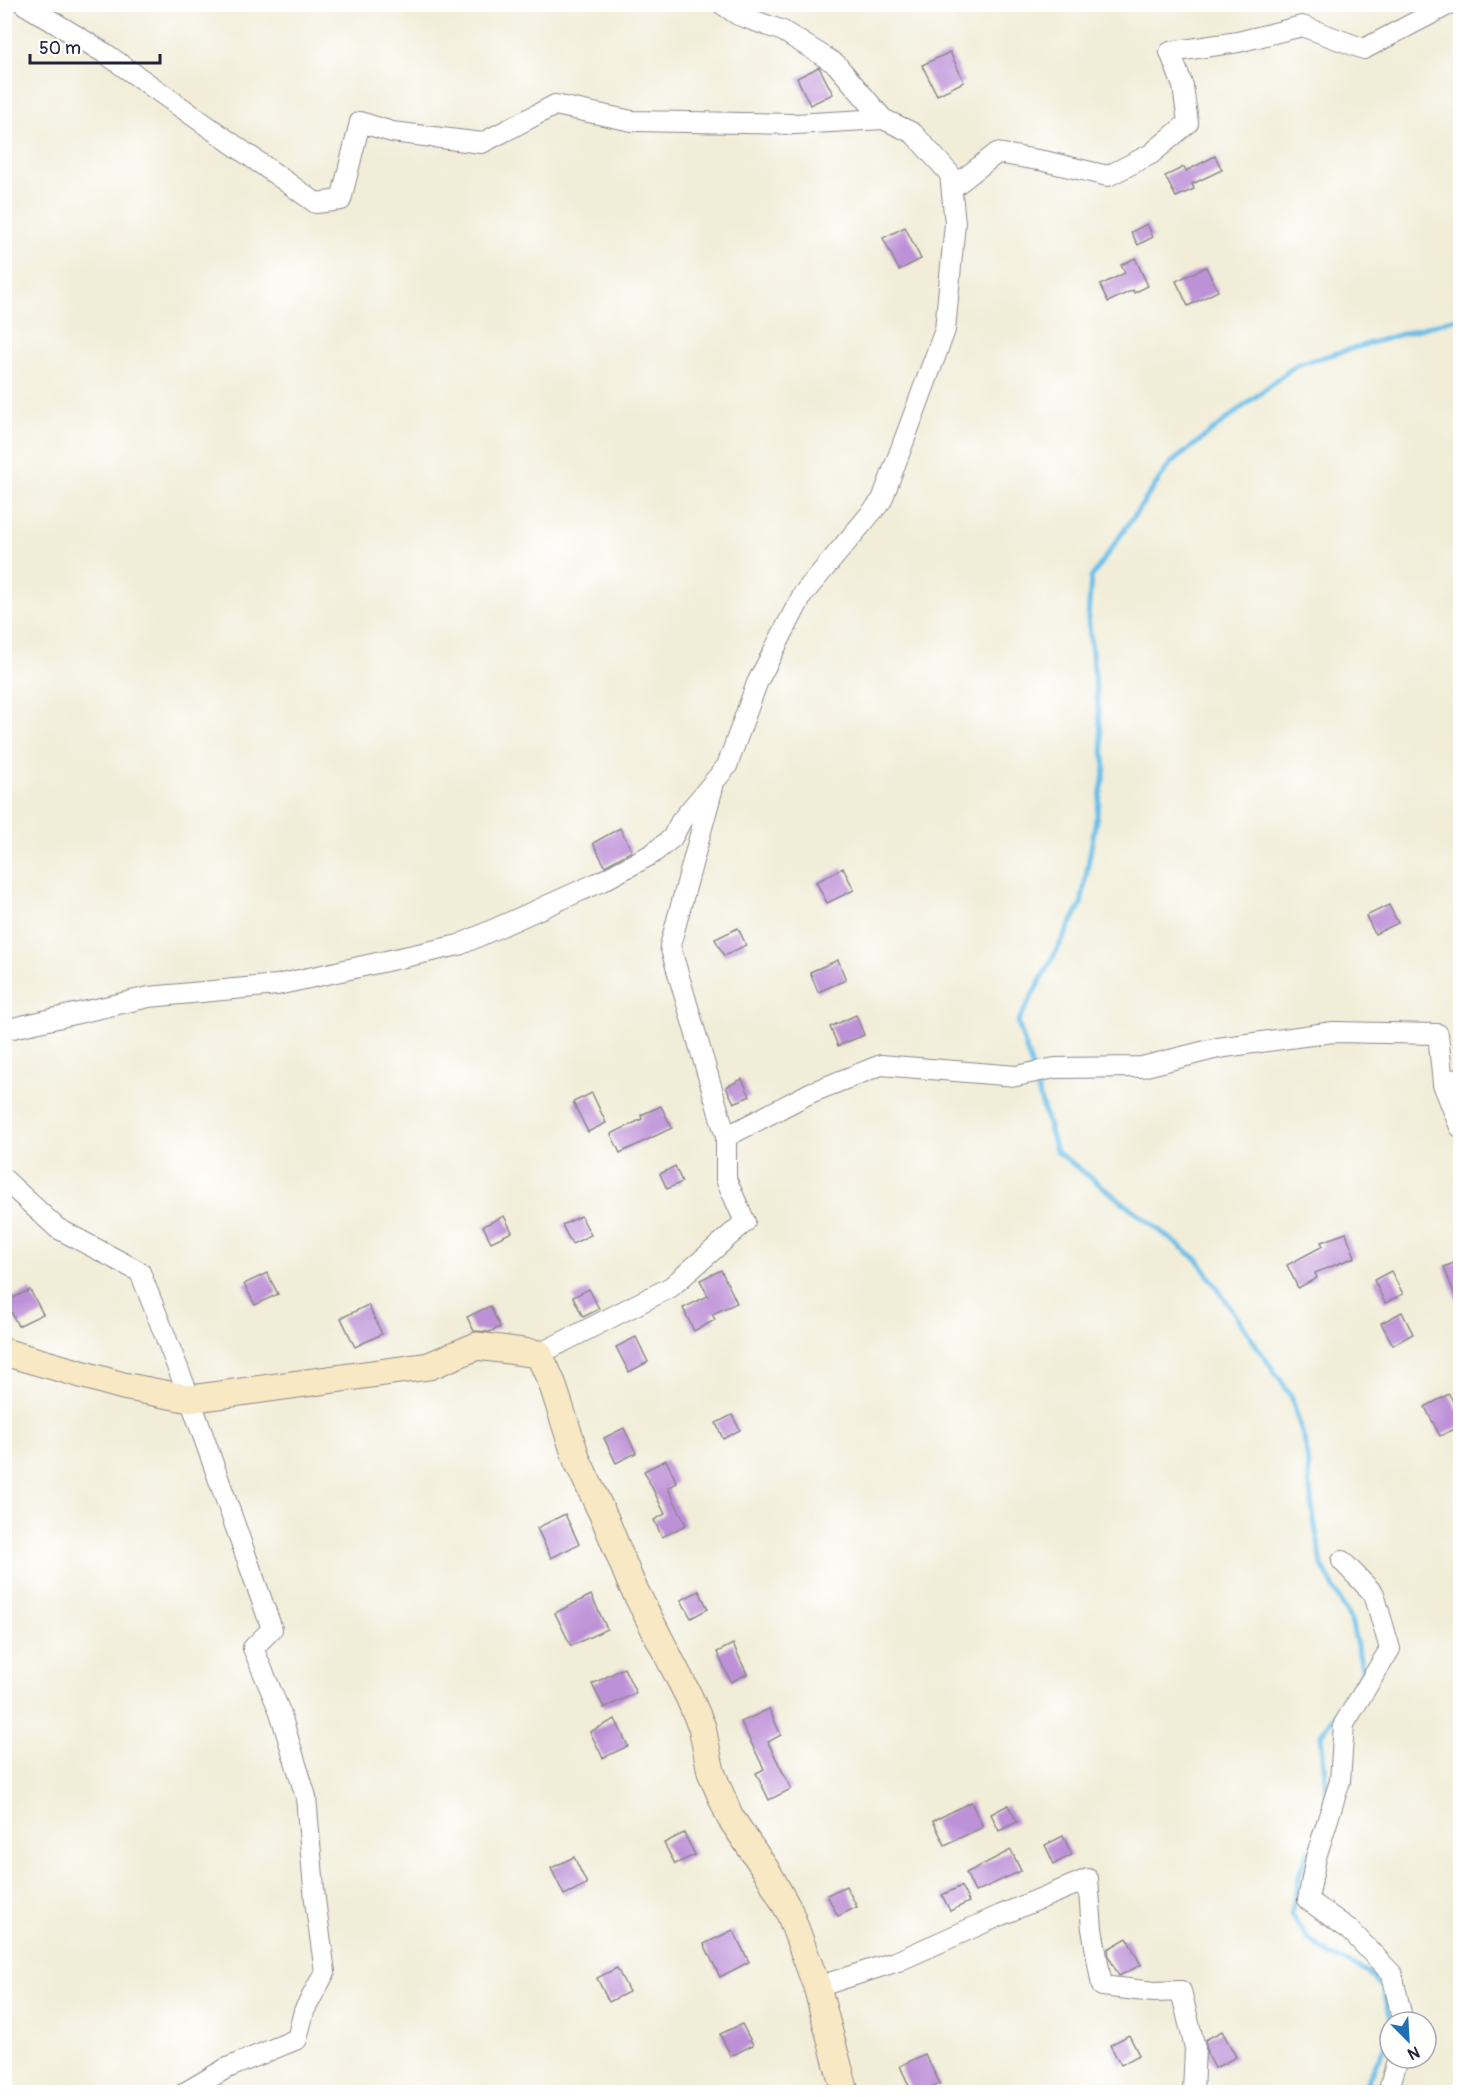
<svg xmlns="http://www.w3.org/2000/svg" width="1465" height="2097" viewBox="0 0 1465 2097" font-family="Pangolin,sans-serif">
	<style>
		.lines { fill: none; stroke-linecap: round; stroke-linejoin: round }
		.stream { stroke: #6abee7; stroke-width: 5 }
		.building { fill: #bd91d7 }
		.street-casing { stroke: #8a888a; stroke-width: 22 }
		.secondary-casing { stroke: #8a888a; stroke-width: 29 }
		.street { stroke: #fff; stroke-width: 20 }
		.secondary { stroke: #f8e8c3; stroke-width: 27 }
	</style>
	<rect width="100%" height="100%" fill="#fff"/>
	<filter id="ink" filterUnits="userSpaceOnUse"><feTurbulence type="fractalNoise" baseFrequency=".0167" numOctaves="2"/><feDisplacementMap in="SourceGraphic" scale="12" xChannelSelector="R" yChannelSelector="G"/><feConvolveMatrix kernelMatrix="1 2 1 2 8 2 1 2 1" color-interpolation-filters="sRGB"/></filter>
	<filter id="wash" filterUnits="userSpaceOnUse"><feTurbulence type="fractalNoise" baseFrequency=".008" numOctaves="4" result="noise"/><feDisplacementMap in="SourceGraphic" scale="24" xChannelSelector="R" yChannelSelector="G"/><feGaussianBlur stdDeviation="1.35" result="paint"/><feColorMatrix in="noise" values="0 0 0 0 0 0 0 0 0 0 0 0 0 0 0 0 0 1.4 0 .05"/><feComposite in="paint" operator="in"/></filter>
	<g filter="url(#wash)">
		<rect width="100%" height="100%" fill="#f1edd8"/>
		<g class="lines">
			<g class="stream">
				<path d="M1032,1068l-14,-46 63,-117 24,-137 -17,-150 3,-40 79,-114 126,-99 164,-48"/>
				<path d="M1034,1077l22,74 142,109 93,136 15,50 6,62 10,57 29,56 12,50 -15,27 -27,36 6,62"/>
				<path d="M1309,1850l-8,19 -10,46 19,25 20,15 38,17 15,16 9,34"/>
				<path d="M1362,2092l23,-46 5,-15"/>
			</g>
		</g>
		<g id="blocks">
			<g class="building">
				<path d="M950,52l14,30 -27,13 -15,-30z"/>
				<path d="M819,67l14,27 -23,11 -13,-27z"/>
				<path d="M1215,156l7,14 -30,14 2,5 -18,8 -11,-21 19,-9 2,4z"/>
				<path d="M1147,224l6,13 -15,8 -7,-13z"/>
				<path d="M905,227l16,32 -22,11 -16,-32z"/>
				<path d="M1135,258l13,28 -14,7 -1,-3 -25,12 -8,-17 25,-12 -4,-8z"/>
				<path d="M1206,267l12,24 -30,15 -12,-25z"/>
				<path d="M620,828l12,23 -27,15 -12,-23z"/>
				<path d="M843,868l11,22 -27,13 -11,-21z"/>
				<path d="M1389,905l9,18 -23,11 -9,-18z"/>
				<path d="M738,928l8,17 -22,11 -9,-17z"/>
				<path d="M838,960l8,20 -28,12 -8,-20z"/>
				<path d="M856,1015l8,20 -26,11 -8,-19z"/>
				<path d="M742,1079l8,17 -16,7 -8,-16z"/>
				<path d="M592,1093l14,30 -18,9 -15,-30z"/>
				<path d="M661,1106l11,22 -52,25 -9,-19 31,-15 -1,-4z"/>
				<path d="M675,1166l7,16 -15,7 -7,-15z"/>
				<path d="M504,1216l8,16 -21,10 -8,-16z"/>
				<path d="M581,1216l10,19 -19,9 -10,-19z"/>
				<path d="M1346,1233l9,24 -40,16 2,5 -19,10 -11,-23 36,-19 -2,-4z"/>
				<path d="M1461,1260v47l-1,1 -16,-41z"/>
				<path d="M721,1270l16,33 -25,11 3,6 -21,11 -11,-23 25,-12 -8,-16z"/>
				<path d="M1391,1271l12,23 -18,9 -11,-23z"/>
				<path d="M267,1273l11,21 -23,11 -11,-21z"/>
				<path d="M589,1289l10,20 -16,8 -10,-20z"/>
				<path d="M30,1290l13,24 -25,12 -12,-25z"/>
				<path d="M368,1305l14,29 -27,13 -14,-29z"/>
				<path d="M490,1306l10,21 -10,5 -16,-1 -7,-14z"/>
				<path d="M1402,1312l11,22 -20,11 -12,-22z"/>
				<path d="M636,1337l12,25 -19,10 -13,-25z"/>
				<path d="M1449,1394l12,22v10l-21,10 -15,-29z"/>
				<path d="M732,1415l8,15 -17,9 -7,-16z"/>
				<path d="M624,1428l12,25 -20,10 -12,-25z"/>
				<path d="M666,1460l11,23 -9,5 18,37 -24,12 -8,-17 11,-6 -21,-43z"/>
				<path d="M565,1514l14,30 -28,14 -14,-30z"/>
				<path d="M699,1591l9,18 -17,9 -10,-18z"/>
				<path d="M591,1595l16,34 -36,17 -16,-33z"/>
				<path d="M733,1644l14,30 -16,8 -14,-30z"/>
				<path d="M624,1668l12,25 -32,15 -12,-24z"/>
				<path d="M769,1709l12,26 -13,7 23,47 -22,11 -13,-27 8,-4 -23,-47z"/>
				<path d="M615,1719l13,27 -25,12 -13,-26z"/>
				<path d="M971,1802l12,25 -38,18 -12,-24z"/>
				<path d="M1008,1805l9,17 -18,9 -8,-17z"/>
				<path d="M684,1833l11,22 -20,9 -11,-21z"/>
				<path d="M1063,1836l9,19 -18,9 -9,-19z"/>
				<path d="M1011,1850l10,21 -46,21 -9,-19z"/>
				<path d="M574,1857l13,27 -23,11 -13,-27z"/>
				<path d="M846,1886l11,21 -19,9 -11,-21z"/>
				<path d="M961,1886l8,16 -19,9 -8,-16z"/>
				<path d="M733,1930l16,32 -29,15 -16,-33z"/>
				<path d="M1127,1938l14,27 -22,11 -10,-19 -1,-8z"/>
				<path d="M617,1968l12,24 -20,10 -12,-24z"/>
				<path d="M742,2024l11,21 -22,11 -11,-22z"/>
				<path d="M1222,2031l14,26 -21,11 -8,-15 -2,-13z"/>
				<path d="M1129,2035l10,20 -18,10 -11,-20z"/>
				<path d="M925,2054l15,30 -17,8h-11l-12,-26z"/>
			</g>
		</g>
	</g>
	<g filter="url(#ink)">
		<use href="#blocks" fill-opacity="0" stroke="#8a888a" stroke-width="1.5"/>
		<g class="lines">
			<defs>
				<g id="street">
					<path d="M24,4l82,50 210,149 25,-3 19,-78 32,10 90,11 73,-38 77,16 163,3 88,-5"/>
					<path d="M952,188l45,-35 47,8 64,15 43,-22 37,-31 -5,-37 -13,-34 68,-10 64,-16 62,23 86,-45"/>
					<path d="M713,787l-43,159 56,191"/>
					<path d="M4,1030l145,-33 128,-12 182,-40 143,-64 50,-27 20,-16 9,-17 46,-55 30,-83 46,-89 79,-94 63,-170 10,-107 -5,-49 -37,-41 -30,-14 -47,-55 -53,-33 -45,-16 -16,-11"/>
					<path d="M1460,1078l-17,6 17,43"/>
					<path d="M4,1179l53,49 83,44 50,127 82,230 -19,19 27,64 26,85 9,103 10,72 -21,39 -7,28 -72,30 -39,23"/>
					<path d="M539,1354l132,-67 74,-65 -19,-43v-42l84,-44 71,-28 135,11 39,-8 87,-1 76,-19 115,-16 105,2 5,50"/>
					<path d="M1342,1561l32,33 16,55 -46,75 -4,57 -24,76 -8,43 42,30 42,44 11,48"/>
					<path d="M817,1987l81,-26 103,-46 87,-36 4,50 10,57 52,6 27,-1 14,57 -2,44"/>
					<path d="M1388,2092l10,-34"/>
				</g>
				<path id="secondary" d="M4,1352l119,34 67,13 239,-33 48,-20 62,8 13,29 25,77 28,59 26,64 58,114 13,30 9,45 19,45 38,56 21,38 28,76 28,105"/>
			</defs>
			<use href="#street" class="street-casing"/>
			<use href="#secondary" class="secondary-casing"/>
			<use href="#street" class="street"/>
			<use href="#secondary" class="secondary"/>
		</g>
	</g>
	<rect width="1465" height="2097" fill="none" stroke="#fff" stroke-width="24"/>
	<g transform="translate(1408 2040) rotate(156)"><circle r="28" fill="#ffffff" stroke="#a7a7b1" stroke-width="1.5"/>
	<path d="M0-4.5L10 22L0 15L-10 22Z" fill="#1f6fb2"/>
	<text y="-9" font-size="16" font-weight="bold" text-anchor="middle" fill="#22223b">N</text>
	</g>
	<path d="M30 54v9h130v-9" fill="none" stroke="#22223b" stroke-width="3"/>
	<text x="39" y="54" font-size="18" fill="#22223b" stroke="#ffffff" stroke-width="4.5" paint-order="stroke">50 m</text>
</svg>
